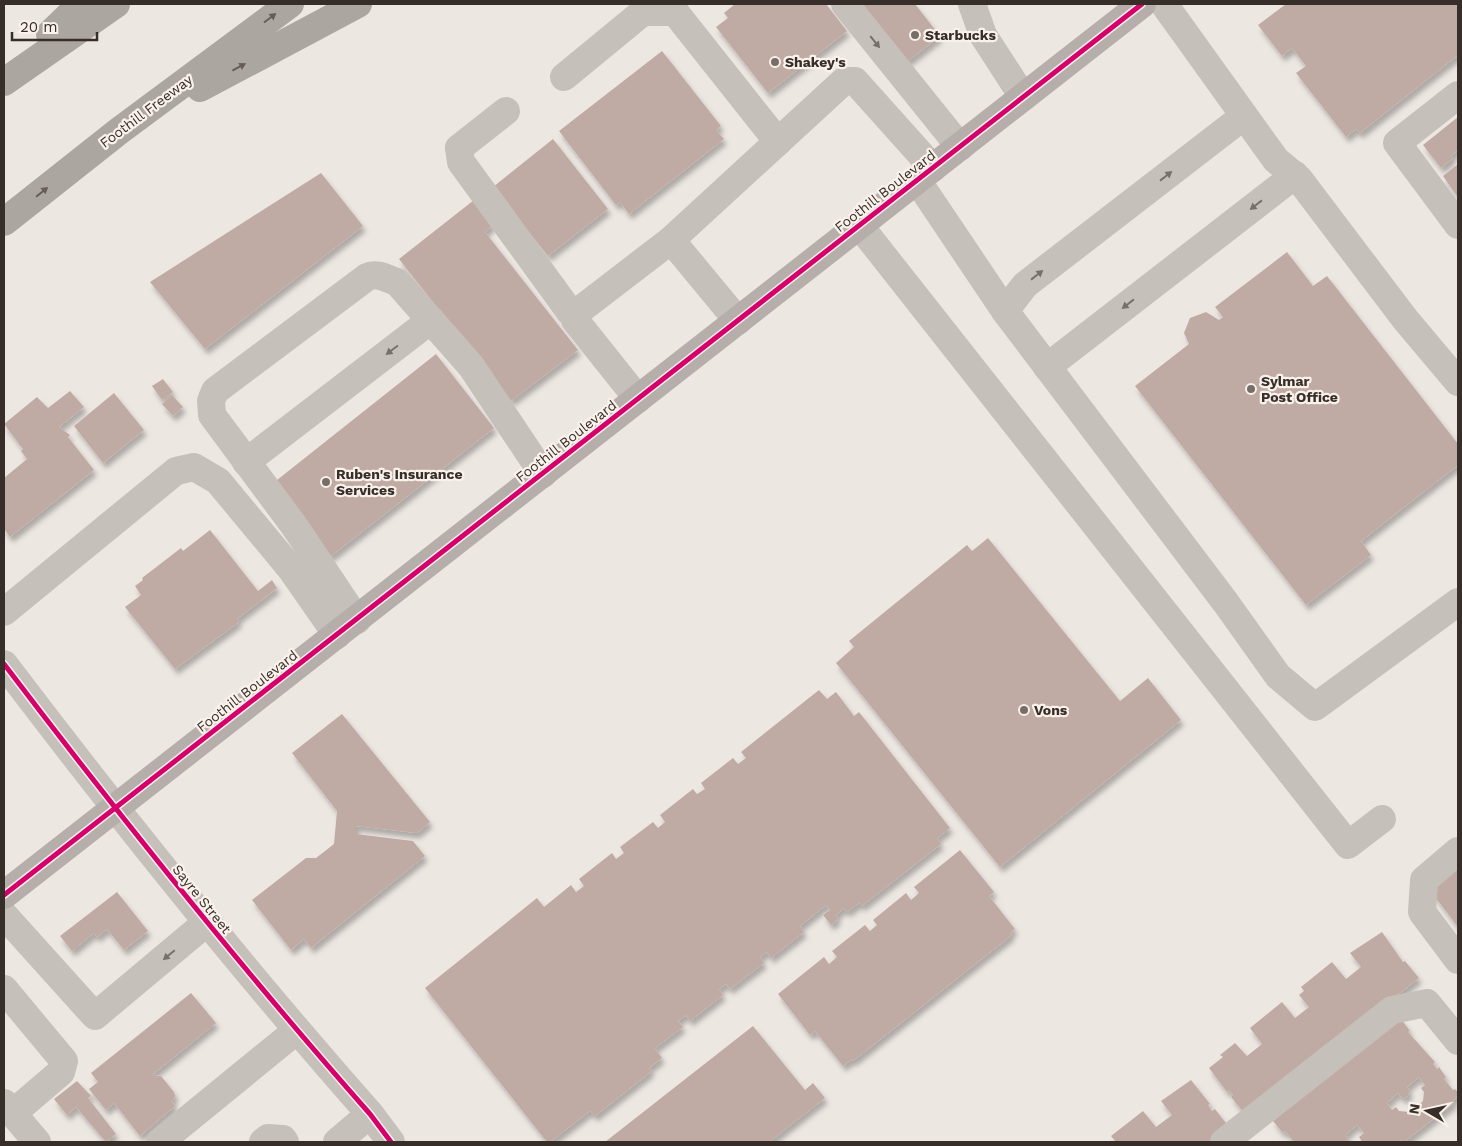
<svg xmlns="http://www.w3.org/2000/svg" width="1462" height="1146" viewBox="0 0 1462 1146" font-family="'Work Sans',sans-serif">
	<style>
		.building { fill: #c0aba4; fill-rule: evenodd; filter: url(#shadow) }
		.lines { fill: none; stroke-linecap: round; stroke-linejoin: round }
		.minor { stroke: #c6c0bb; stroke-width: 28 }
		.major { stroke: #b5aeaa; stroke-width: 28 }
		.highway { stroke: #aca6a1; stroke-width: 28 }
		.cycleway-casing { stroke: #f9f2ea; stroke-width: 8 }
		.cycleway { stroke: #d6006c; stroke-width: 5 }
		.oneway { fill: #665d59 }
		.oneway2 { fill: #776f6b }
		.poi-dot { fill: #776e6a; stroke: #f9f2ea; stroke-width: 2 }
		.labels { text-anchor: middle; stroke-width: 4.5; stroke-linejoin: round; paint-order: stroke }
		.poi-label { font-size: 14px; font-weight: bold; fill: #372d29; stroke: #f9f2ea; text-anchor: start }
		.street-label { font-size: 14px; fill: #372d29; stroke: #f9f2ea }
	</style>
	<defs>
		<filter id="shadow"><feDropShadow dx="3" dy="5.5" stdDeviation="2.5" flood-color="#0004"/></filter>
	</defs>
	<rect width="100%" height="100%" fill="#ede7e2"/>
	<g class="building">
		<path d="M735,4h91l21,27 -79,62 -52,-66 12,-9 -4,-5z"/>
		<path d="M861,4h54l25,32 -33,26z"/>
		<path d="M1286,4h172v51l-98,78 -4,-4 -10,8 -50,-64 10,-7 -14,-18 -10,8 -24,-31z"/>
		<path d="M662,51l59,75 -5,4 8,9 -95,75 -9,-12 -4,3 -57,-74z"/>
		<path d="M1458,117v33l-7,6 2,2 -12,10 -18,-23z"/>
		<path d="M553,139l55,70 -60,47 -55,-69z"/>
		<path d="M1458,164v31l-1,1 -14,-20z"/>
		<path d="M321,173l42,53 -158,123 -55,-67z"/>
		<path d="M474,200l19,25 -8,7 93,118 -67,51 -112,-142z"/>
		<path d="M1287,252l26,34 14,-10 131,168v21l-97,76 10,14 -65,50 -171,-219 54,-42 -5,-11 6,-15 16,-6 13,8 4,-3 -8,-10z"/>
		<path d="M436,354l58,74 -164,129 -58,-73z"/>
		<path d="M163,379l10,13 -11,8 -10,-14z"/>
		<path d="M70,391l14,16 -25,20 11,8 -2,2 26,33 -84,67 -6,-8v-51l23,-19 -6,-8 2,-2 -19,-25 33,-27 11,11z"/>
		<path d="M114,393l30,37 -41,33 -29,-37z"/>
		<path d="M172,395l11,12 -10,9 -11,-12z"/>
		<path d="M210,530l48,61 14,-11 5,8 -40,31 2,3 -64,47 -50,-62 16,-12 -6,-9 8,-6 -1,-2 39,-30 2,3z"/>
		<path d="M988,538l132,163 28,-23 33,42 -181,147 -164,-204 18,-16 -5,-6 118,-96 5,6z"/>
		<path d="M819,690l8,9 9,-7 18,24 5,-4 91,116 -13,10 4,6 -79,62 -3,-3 -12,9 -3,-4 -8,7 2,4 -7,6 -8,-10 7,-5 -4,-5 -26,21 4,6 -33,26 -4,-6 -7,5 4,6 -34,26 -4,-5 -7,5 4,6 -33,26 -4,-6 -8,6 5,6 -28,21 7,10 -13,10 3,3 -57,45 -5,-5 -40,31h-3l-122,-154 112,-90 7,9 27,-22 5,7 8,-6 -5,-7 33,-26 4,6 8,-6 -4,-6 33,-25 5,6 7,-6 -5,-7 33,-26 4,5 8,-5 -4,-6 32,-25 5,6 8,-6 -5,-6z"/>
		<path d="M342,714l88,108 -13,11 -61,-7v8l57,7 12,15 -114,92 -7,-9 -13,11 -39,-50 54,-42h10l18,-14 3,-33 -45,-58z"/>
		<path d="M960,850l34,42 -5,4 26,33 -5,4 2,2 -159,126 -1,-2 -9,7 -28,-35 -5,4 -32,-41 46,-37 5,7 8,-7 -5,-6 33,-26 5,6 7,-6 -4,-5 33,-27 5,7 8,-7 -5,-6z"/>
		<path d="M1458,865v62l-29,-38z"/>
		<path d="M117,892l31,39 -24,19 -17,-21 -10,8 -3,-4 -22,18 -12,-15z"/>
		<path d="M1382,932l21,30 2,-1 14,17 -173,137 -15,-18 2,-2 -4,-5 -2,2 -18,-24 14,-11 -3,-2 15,-12 12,13 15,-12 -12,-16 32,-26 13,16 14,-11 -10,-12 5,-4 -3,-4 31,-25 14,17 15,-12 -11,-14z"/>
		<path d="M191,993l25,30 -64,52 9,1 13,16 1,4 -3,6 3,4 -35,30 -26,-33 -8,7 -17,-21 9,-7 -7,-9z"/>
		<path d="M1398,1019l4,1 8,11 -2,1 27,30 -2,2 4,5 2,-2 7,10 -2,2 9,11 2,-1 3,3v4l-6,5 2,2 -50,39 -2,-2 -3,2h-37l-3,-5 5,-4 -7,-8 -12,10 3,3 -1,4h-53l-9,-11 -3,1 -9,-11 3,-2 -3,-2zM1419,1077l6,8 -4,3 3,4 -1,9 -13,11 -11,-1 -3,-4 -4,3 -5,-7 11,-10 4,5 5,-1 3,-6 -3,-4z"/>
		<path d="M753,1026l52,64 8,-7 12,15 -56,44h-164z"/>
		<path d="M1191,1080l19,24 -2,1 4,6 3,-2 14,18 -20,15h-93l-5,-6 32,-25 13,16 16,-12 -11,-14z"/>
		<path d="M77,1081l14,15 -3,2 28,36 -10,8 -30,-35 -9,8 -13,-16z"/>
	</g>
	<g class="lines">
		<g class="minor">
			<path d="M845,4l115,143"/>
			<path d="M972,4l11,31 40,62"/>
			<path d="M1164,4l112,156 23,19 106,140 53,63"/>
			<path d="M564,77l79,-65h32l103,130"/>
			<path d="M1458,95l-61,48 61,82"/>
			<path d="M506,111l-47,37 2,14 109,150 6,1"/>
			<path d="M917,180l88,131 221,292 52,73 37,31 143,-105"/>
			<path d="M859,225l489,620 34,-26"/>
			<path d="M1005,311l20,-26 219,-169"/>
			<path d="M738,321l-67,-81 173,-159h11l78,87"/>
			<path d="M1047,367l248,-192"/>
			<path d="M638,399l-63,-79 1,-7 95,-73"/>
			<path d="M246,462l185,-142"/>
			<path d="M4,612l172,-141 18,-4 24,14 73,88 46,66"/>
			<path d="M357,620l-62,-93 -83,-112 -1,-14 4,-10 152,-114c10,-5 20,2 30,5l74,84 72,108"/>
			<path d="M4,664c117,154 238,305 366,450l21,28"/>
			<path d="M1458,851l-34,29 -2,32 36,48"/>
			<path d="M4,915l91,101 111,-93"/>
			<path d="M4,989l60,72 -3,11 -48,41"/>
			<path d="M4,1103l33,39"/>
			<path d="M160,1142l136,-111"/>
			<path d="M263,1142l5,-4 15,1 2,3"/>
			<path d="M337,1142l33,-28"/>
			<path d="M1224,1142l168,-132 35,-7 31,38"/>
		</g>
		<path class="major" d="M4,895l1138,-891"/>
		<g class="highway">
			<path d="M50,34l31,-30"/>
			<path d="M4,82l112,-78"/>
			<path d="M200,88l158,-84"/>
			<path d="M4,222l115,-91 171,-127"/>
		</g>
		<defs>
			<g id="cycleway">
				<path d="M4,664c117,154 238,305 366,450l21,28"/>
				<path d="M4,895l1138,-891"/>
			</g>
		</defs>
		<use href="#cycleway" class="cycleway-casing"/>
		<use href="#cycleway" class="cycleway"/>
	</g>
	<defs><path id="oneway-solid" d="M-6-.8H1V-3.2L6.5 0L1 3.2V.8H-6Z" transform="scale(1.25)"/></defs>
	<g class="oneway">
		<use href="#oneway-solid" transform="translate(270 18) rotate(-37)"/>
		<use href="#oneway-solid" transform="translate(239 67) rotate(-28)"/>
		<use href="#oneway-solid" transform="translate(42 192) rotate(-39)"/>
	</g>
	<g class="oneway2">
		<use href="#oneway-solid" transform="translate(875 42) rotate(51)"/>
		<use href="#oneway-solid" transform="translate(1166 176) rotate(-38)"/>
		<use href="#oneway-solid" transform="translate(1256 205) rotate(142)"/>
		<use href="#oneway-solid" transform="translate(1037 275) rotate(-38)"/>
		<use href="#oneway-solid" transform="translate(1128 304) rotate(142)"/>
		<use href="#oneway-solid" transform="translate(392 350) rotate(143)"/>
		<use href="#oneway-solid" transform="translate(169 955) rotate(140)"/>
	</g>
	<g class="poi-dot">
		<circle cx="915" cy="35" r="5"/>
		<circle cx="775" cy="62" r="5"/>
		<circle cx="1251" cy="389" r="5"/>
		<circle cx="326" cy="482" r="5"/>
		<circle cx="1024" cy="710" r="5"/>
	</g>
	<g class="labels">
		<g class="poi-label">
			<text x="925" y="40">Starbucks</text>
			<text x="785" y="67">Shakey's</text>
			<text x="1261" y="386">Sylmar<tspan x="1261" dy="16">Post Office</tspan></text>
			<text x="336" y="479">Ruben's Insurance<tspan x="336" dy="16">Services</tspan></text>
			<text x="1034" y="715">Vons</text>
		</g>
		<g class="street-label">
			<text transform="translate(146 111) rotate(-37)" y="5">Foothill Freeway</text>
			<text transform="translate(885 191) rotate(-38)" y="5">Foothill Boulevard</text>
			<text transform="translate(566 441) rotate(-38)" y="5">Foothill Boulevard</text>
			<text transform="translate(247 691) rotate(-38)" y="5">Foothill Boulevard</text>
			<text transform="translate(202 899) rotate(51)" y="5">Sayre Street</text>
		</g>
	</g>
	<rect width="1462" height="1146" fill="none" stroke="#372d29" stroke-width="10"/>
	<g transform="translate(1427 1111) rotate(279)" stroke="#f9f2ea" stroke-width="4" paint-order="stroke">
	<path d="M0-4L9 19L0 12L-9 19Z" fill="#372d29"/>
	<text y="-8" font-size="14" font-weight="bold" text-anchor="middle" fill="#372d29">N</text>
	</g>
	<path d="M12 32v8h85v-8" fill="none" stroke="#372d29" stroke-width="2.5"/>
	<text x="20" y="32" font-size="15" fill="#372d29" stroke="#f9f2ea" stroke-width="4" paint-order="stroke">20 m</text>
</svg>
